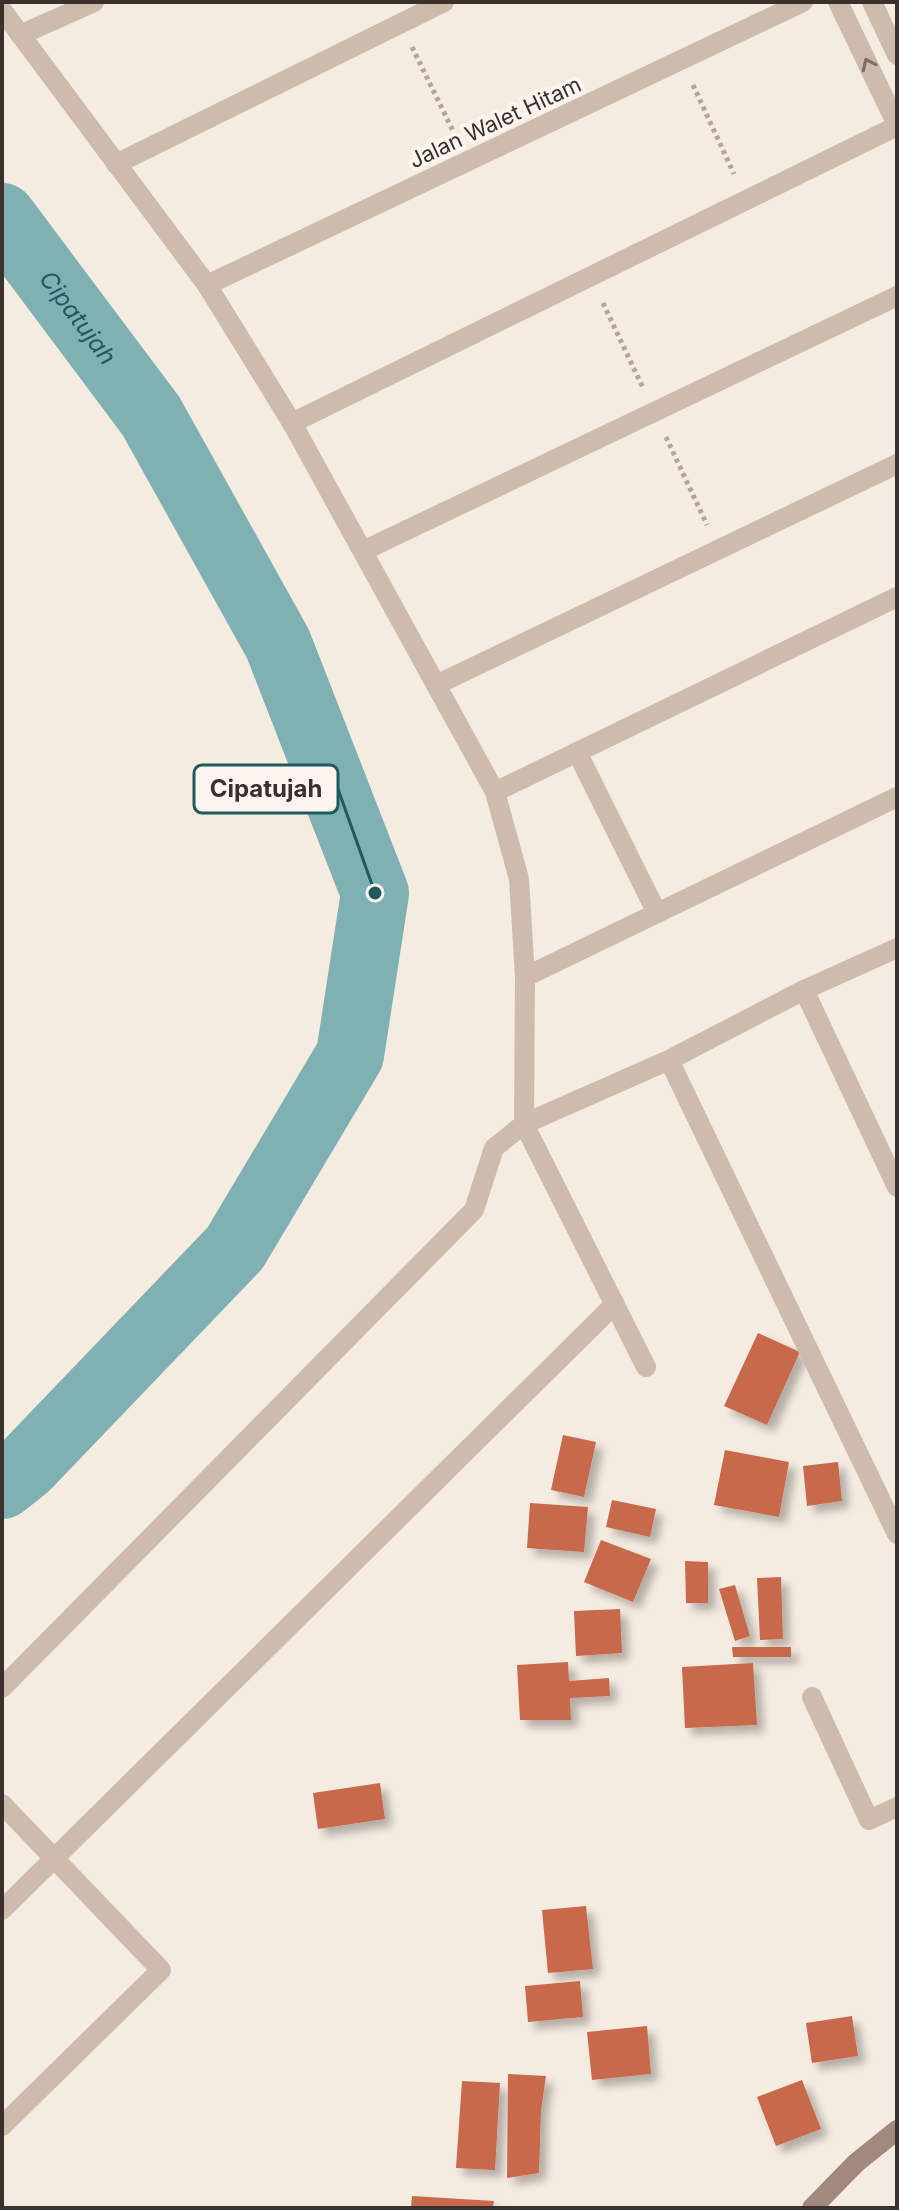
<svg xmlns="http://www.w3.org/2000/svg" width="899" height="2210" viewBox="0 0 899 2210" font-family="Inter,sans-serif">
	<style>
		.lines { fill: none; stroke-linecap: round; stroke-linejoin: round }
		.river { stroke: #7fb0b2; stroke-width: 68 }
		.building { fill: #c8694b; filter: url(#shadow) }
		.path { stroke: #b9a596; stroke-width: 5; stroke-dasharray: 4 4; stroke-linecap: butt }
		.street { stroke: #cdbbac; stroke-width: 20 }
		.secondary { stroke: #a18a7d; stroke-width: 20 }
		.oneway { stroke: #7d6f65 }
		.labels { text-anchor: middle; stroke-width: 8; stroke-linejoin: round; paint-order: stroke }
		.street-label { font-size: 22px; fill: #3b302b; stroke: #fbf5ee }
		.water-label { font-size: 24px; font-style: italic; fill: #1f5a5e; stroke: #fbf5ee }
		.leader { fill: none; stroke: #1f5a5e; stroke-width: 3 }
		.callout-dot { fill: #1f5a5e; stroke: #fbf5ee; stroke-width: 3 }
		.callout { fill: #fbf5ee; stroke: #1f5a5e; stroke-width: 3 }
		.callout-label { font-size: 24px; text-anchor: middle; font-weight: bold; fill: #3b302b }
	</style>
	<defs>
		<filter id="shadow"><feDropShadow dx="7" dy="7" stdDeviation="4" flood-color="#0004"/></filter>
	</defs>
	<rect width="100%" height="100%" fill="#f4ebe1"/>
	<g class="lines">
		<path class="river" id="s1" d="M2,217l149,199 127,228 97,249 -25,162 -115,193 -209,218 -24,19"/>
	</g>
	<g class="building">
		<path d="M758,1333l42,19 -33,73 -43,-19z"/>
		<path d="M563,1435l33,7 -12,55 -33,-7z"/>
		<path d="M725,1450l64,12 -10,55 -65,-12z"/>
		<path d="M838,1462l4,39 -35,5 -4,-40z"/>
		<path d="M612,1500l44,9 -6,28 -44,-10z"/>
		<path d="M530,1503l58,4 -4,45 -57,-4z"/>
		<path d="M601,1540l50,19 -18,43 -49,-20z"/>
		<path d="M685,1561l23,1v41h-22z"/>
		<path d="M781,1577l2,62 -23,1 -3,-62z"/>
		<path d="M735,1585l15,51 -15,5 -16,-52z"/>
		<path d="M620,1609l2,44 -46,3 -2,-45z"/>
		<path d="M732,1647h59v10h-58z"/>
		<path d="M568,1662l1,19 40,-3 1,18 -40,2 1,22h-51l-3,-55z"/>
		<path d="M753,1663l4,62 -72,3 -3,-61z"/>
		<path d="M380,1783l5,36 -67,10 -5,-36z"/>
		<path d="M586,1906l7,63 -45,4 -6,-63z"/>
		<path d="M580,1981l3,36 -55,5 -3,-36z"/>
		<path d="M852,2016l6,40 -46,7 -6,-40z"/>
		<path d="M647,2026l4,48 -59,6 -5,-48z"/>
		<path d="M508,2074l38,2 -5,34 -2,63 -32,5z"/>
		<path d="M802,2080l19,49 -45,17 -19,-49z"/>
		<path d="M462,2081l38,2 -5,87 -39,-2z"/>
		<path d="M412,2196l82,5 -1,7h-82z"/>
	</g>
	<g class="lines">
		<g class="path">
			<path d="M412,47l43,88"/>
			<path d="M693,85l41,89"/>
			<path d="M603,303l40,85"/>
			<path d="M666,437l41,88"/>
		</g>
		<g class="street">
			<path d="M838,2l59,123"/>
			<path d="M872,2l25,53"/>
			<path d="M2,10l205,275 85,138 203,369 24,87 6,98 -1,147 122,243"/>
			<path d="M20,35l74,-33"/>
			<path d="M116,164l328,-162"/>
			<path d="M207,285l596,-283"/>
			<path d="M292,423l605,-297"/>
			<path d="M363,551l534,-255"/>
			<path d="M436,685l461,-221"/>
			<path d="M577,752l80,161"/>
			<path d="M495,792l402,-195"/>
			<path d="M525,977l372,-180"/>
			<path d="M804,990l93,197"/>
			<path d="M669,1060l228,474"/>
			<path d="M2,1688l472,-478 20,-62 30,-24 145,-64 135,-70 93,-42"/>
			<path d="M812,1697l57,123 28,-13"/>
			<path d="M2,1804l159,166 -159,156"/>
			<path d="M2,1910l613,-606"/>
		</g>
		<path class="secondary" d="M812,2208l44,-45 41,-33"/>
	</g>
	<defs><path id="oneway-chevron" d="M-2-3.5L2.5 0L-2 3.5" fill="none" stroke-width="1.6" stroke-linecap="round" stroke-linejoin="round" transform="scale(2)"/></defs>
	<use class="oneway" href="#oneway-chevron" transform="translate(868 64) rotate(-115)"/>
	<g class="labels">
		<g class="street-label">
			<text transform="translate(495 122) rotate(-25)" y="8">Jalan Walet Hitam</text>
		</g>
		<g class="water-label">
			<text dy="8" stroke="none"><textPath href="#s1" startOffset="126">Cipatujah</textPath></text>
		</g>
	</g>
	<path class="leader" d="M375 893L338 789"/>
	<circle class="callout-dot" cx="375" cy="893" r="8"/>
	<rect class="callout" x="194" y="765" width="144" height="48" rx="8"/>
	<g class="callout-label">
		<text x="266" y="797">Cipatujah</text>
	</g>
	<rect width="899" height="2210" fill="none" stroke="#3b302b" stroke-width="8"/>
</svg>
